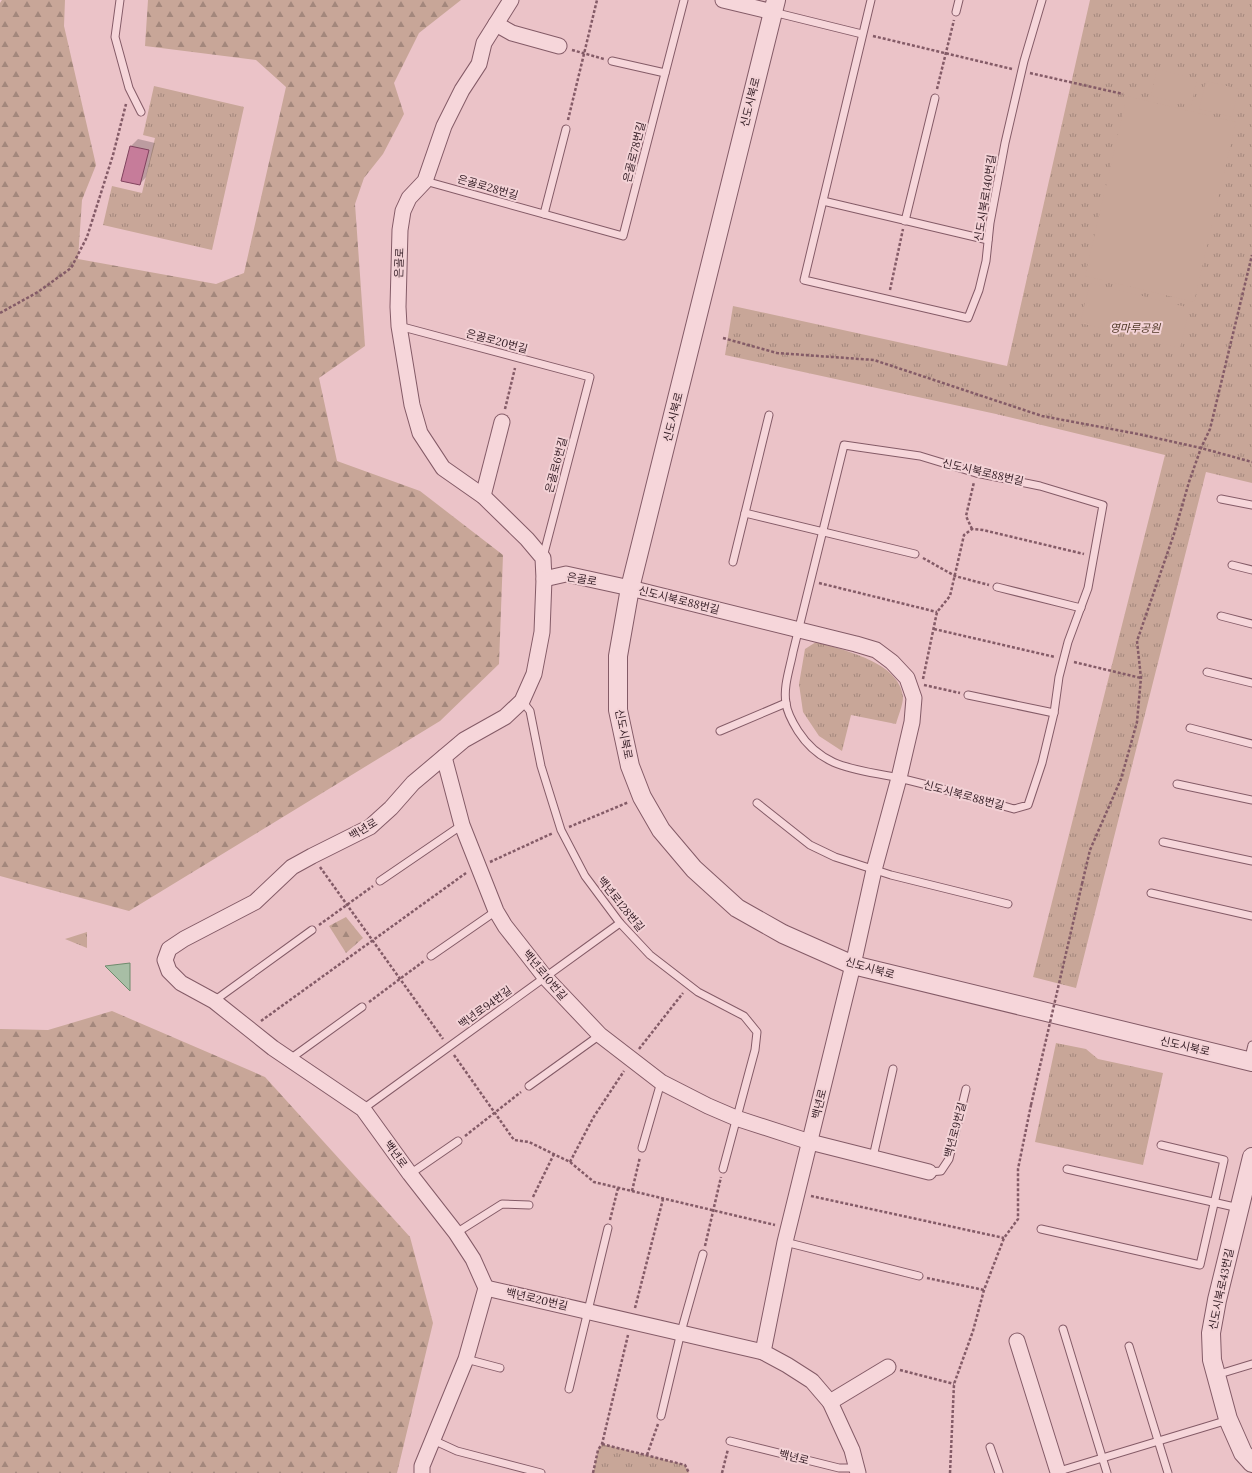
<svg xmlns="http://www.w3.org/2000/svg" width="1252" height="1473" viewBox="0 0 1252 1473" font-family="Lora,'Noto Sans KR',serif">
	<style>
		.grass { fill: url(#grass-tufts) }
		.forest { fill: url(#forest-firs) }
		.garden { fill: #c8a698 }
		.water { fill: #a8bea5; stroke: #6f8b6d }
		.shadow { fill: #0003 }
		.building { fill: #c67c9a; stroke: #81435e }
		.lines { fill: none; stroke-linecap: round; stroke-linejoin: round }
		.service-casing { stroke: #845b67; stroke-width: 9 }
		.minor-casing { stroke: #845b67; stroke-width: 17 }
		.tertiary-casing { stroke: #845b67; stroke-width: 20 }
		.path { stroke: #845b67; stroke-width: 2.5; stroke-dasharray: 3 2; stroke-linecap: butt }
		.service { stroke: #f6d6da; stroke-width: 7 }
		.minor { stroke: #f6d6da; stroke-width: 15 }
		.tertiary { stroke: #f6d6da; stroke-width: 18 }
		.path-bridge { stroke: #845b67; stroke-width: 2.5; stroke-dasharray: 3 2; stroke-linecap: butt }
		.labels { text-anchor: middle; stroke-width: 4; stroke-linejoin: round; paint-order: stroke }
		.street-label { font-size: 11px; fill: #351e26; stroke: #f3d2d6 }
		.park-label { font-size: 11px; font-style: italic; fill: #503826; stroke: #f3d2d6 }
	</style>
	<defs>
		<pattern id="grass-tufts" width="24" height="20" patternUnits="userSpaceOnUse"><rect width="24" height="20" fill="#c8a698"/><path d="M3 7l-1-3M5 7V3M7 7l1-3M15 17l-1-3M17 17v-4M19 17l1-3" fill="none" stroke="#a3877c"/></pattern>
		<pattern id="forest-firs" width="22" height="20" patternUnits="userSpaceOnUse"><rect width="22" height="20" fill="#c8a698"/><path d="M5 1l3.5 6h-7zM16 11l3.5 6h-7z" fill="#a3877c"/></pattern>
	</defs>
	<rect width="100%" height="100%" fill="#ebc3c8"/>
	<g class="grass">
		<path d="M1090,0h162v483l-46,-11 -130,516 -43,-11 132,-522 -169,-41 -271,-59 8,-49 274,60z"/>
		<path d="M154,86l90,21 -32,143 -109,-25 9,-39 30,7 13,-55 -12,-3z"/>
		<path d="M816,642c27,8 84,20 87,55 0,8 -5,19 -7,27l-45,-9 -9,36 -23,-15 -16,-24 -4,-28 6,-35z"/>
		<path d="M87,932v16l-22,-9z"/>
		<path d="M1056,1043l30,6 12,10 65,14 -20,92 -108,-23z"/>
		<path d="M602,1444l83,21 4,8h-96l5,-23z"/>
	</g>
	<g class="forest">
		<path d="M2,0h63l-1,26 32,139 -14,35 -4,59 138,25 28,-11 42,-186 -30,-27 -111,-14 3,-46h313l-42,33 -25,50 10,31 -21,40 -19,24 -9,26 10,142 -46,32 18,83 83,30 83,64 -4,109 -59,57 -311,190 -129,-35v-873z"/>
		<path d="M346,917l17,21 -17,15 -17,-27z"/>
		<path d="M112,1011l153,66 145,160 23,86 -36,150h-397v-444l48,1z"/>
	</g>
	<g class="garden">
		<path d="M1157,69l40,10 -6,27 -40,-10z"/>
		<path d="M1206,81l33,8 -7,28 -33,-8z"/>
		<path d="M1127,96l109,26 -42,180 -109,-26z"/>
		<path d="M1090,283l100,25 -10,40 -100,-25z"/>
	</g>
	<path class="water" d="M130,963v28l-25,-25z"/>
	<path class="shadow" d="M138,139l17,4 -9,34 -6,7 -18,-4 9,-34z"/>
	<path class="building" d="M130,146l19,4 -9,35 -19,-4z"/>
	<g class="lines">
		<defs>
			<g id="service">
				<path d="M120,0l-5,37 14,51 12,24"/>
				<path d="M871,0l-67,280 164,38 11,-28 7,-29 4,-38 15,-80 19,-82 18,-61"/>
				<path d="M773,12l89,22"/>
				<path d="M956,12l3,-12"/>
				<path d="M612,61l53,12"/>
				<path d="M425,181l198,55 61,-236"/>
				<path d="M823,201l165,39"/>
				<path d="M544,214l22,-85"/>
				<path d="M905,221l30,-123"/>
				<path d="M399,326l191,51 -47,180"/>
				<path d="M844,445l76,11 56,17 64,13 63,19 -15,83 -20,54 -9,35 -5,36 -12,50 -14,42 -14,4c-38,-11 -77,-22 -115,-31 -41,-9 -76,-8 -101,-47 -5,-8 -11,-18 -12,-28 -3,-16 4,-35 7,-51z"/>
				<path d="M1221,499l31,6"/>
				<path d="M745,513l170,41"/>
				<path d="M733,562l36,-147"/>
				<path d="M1232,565l20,5"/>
				<path d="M997,587l84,21"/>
				<path d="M1221,616l31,8"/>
				<path d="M1207,672l45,11"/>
				<path d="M968,695l86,18"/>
				<path d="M522,701l8,10 11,55 20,64 24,46 35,47 30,32 48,37 46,24 13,16 -2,18 -32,119"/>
				<path d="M1190,728l62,16"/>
				<path d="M720,731l66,-28"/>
				<path d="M1177,784l75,16"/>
				<path d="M757,803l53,42 25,12 56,18 117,29"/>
				<path d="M1163,842l89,19"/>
				<path d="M380,881l82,-56"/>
				<path d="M1151,893l101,23"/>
				<path d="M431,956l65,-45"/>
				<path d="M214,1001l98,-71"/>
				<path d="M290,1059l72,-52"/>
				<path d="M1248,1061l4,-16"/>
				<path d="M529,1086l71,-51"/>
				<path d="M363,1109l257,-186"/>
				<path d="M642,1148l19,-66"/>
				<path d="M873,1157l20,-88"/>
				<path d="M1067,1169l172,39"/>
				<path d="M929,1172l12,-1 8,-12 17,-70"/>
				<path d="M410,1174l48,-33"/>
				<path d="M1041,1229l159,36 24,-105 -63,-15"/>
				<path d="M456,1233l46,-29 27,1"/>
				<path d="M785,1242l134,34"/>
				<path d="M1063,1329l44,144"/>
				<path d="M1129,1346l39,127"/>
				<path d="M466,1359l34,9"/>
				<path d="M1216,1375l36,-11"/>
				<path d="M569,1389l39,-161"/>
				<path d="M661,1416l20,-84 22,-78"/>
				<path d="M433,1440l24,11 84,22"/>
				<path d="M730,1441l109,27h18"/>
				<path d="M990,1447l9,26"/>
				<path d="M1056,1472l172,-52"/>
			</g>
			<g id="minor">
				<path d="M511,0l-27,43 -5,21 -17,26 -18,36 -19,55 -16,17 -6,13 -3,19 -2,77 1,19 13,79 8,28 23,35 40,28 44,43 16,19 1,21 22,-5 64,14 226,56 20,6 16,12 15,16 7,20 -2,24 -13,56 -25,92 -21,95 -68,277 -22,110 24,13 25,16 18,21 22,48 6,23"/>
				<path d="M723,0l50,12"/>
				<path d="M496,24l16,9 47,13"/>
				<path d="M483,496l19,-74"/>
				<path d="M444,757l18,68 34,86 9,15 40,51 55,58 61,47 47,24 28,12 74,24 119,30"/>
				<path d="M486,1288l277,64"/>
				<path d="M1017,1341l41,131"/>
				<path d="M830,1402l58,-35"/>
				<path d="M422,1473v-7l44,-107 20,-71 -13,-29 -17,-26 -46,-59 -47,-65 -90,-61 -59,-47 -33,-18 -12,-12 -4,-11 4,-11 15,-10 71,-37 37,-35 20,-11 58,-29 21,-19 22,-25 51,-43 41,-23 17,-16 12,-27 8,-42 2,-53"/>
			</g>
			<g id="tertiary">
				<path d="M776,0l-146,588 -12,68v54l12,56 12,31 19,33 33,39 43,39 46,26 70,31 399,97"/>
				<path d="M1252,1157l-35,143 -6,33 1,27 16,59 15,34 9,10"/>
			</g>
		</defs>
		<use href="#service" class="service-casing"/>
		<use href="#minor" class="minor-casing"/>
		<use href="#tertiary" class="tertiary-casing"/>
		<g class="path">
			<path d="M873,36l139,33"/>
			<path d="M572,50l32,9"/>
			<path d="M1030,73l93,21"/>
			<path d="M937,89l17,-69"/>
			<path d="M568,120l29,-120"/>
			<path d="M890,290l13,-61"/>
			<path d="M0,313l38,-21 33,-24 16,-31 26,-82 13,-51"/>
			<path d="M723,338l54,15 97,7 168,56 96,18 63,14 51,14"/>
			<path d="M505,409l10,-41"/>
			<path d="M972,529l-6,-13 8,-34"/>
			<path d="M923,558l32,18 34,9"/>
			<path d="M819,583l118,29"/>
			<path d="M934,629l121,28"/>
			<path d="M1074,662l67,16"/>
			<path d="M923,679l14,-67 13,-16 14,-61 8,-6 11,1 101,24"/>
			<path d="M924,685l36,8"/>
			<path d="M569,827l60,-25"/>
			<path d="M490,862l63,-29"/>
			<path d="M320,867l123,172"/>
			<path d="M1082,884l8,-34 31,-71 16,-57 4,-44 -4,-37 37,-107 15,-52 12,-34 9,-19 42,-174"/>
			<path d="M319,925l54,-39"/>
			<path d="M369,1002l55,-41"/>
			<path d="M261,1021l205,-148"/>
			<path d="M639,1049l44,-56"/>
			<path d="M454,1055l60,85 15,2 41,20 24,20 181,43"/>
			<path d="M465,1136l56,-44"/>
			<path d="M570,1162l23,-44 31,-47"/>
			<path d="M632,1191l8,-34"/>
			<path d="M811,1196l193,42"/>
			<path d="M533,1197l21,-43"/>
			<path d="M610,1220l8,-32"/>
			<path d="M705,1246l16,-69"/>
			<path d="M927,1278l57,12"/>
			<path d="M635,1308l28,-109"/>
			<path d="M900,1370l54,14"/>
			<path d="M602,1444l83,21 4,8"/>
			<path d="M647,1455l11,-31"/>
			<path d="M593,1473l5,-23 4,-6 26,-109"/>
			<path d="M722,1473l6,-24"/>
			<path d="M950,1473l4,-89 19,-53 11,-41 20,-52 14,-19v-50l13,-64"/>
		</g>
		<use href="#service" class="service"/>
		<use href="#minor" class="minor"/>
		<use href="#tertiary" class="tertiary"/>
		<path class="path-bridge" d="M1031,1105l51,-221"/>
	</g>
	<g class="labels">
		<g class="street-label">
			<text transform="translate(750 102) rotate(-76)" y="4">신도시북로</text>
			<text transform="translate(634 152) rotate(-76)" y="4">은골로78번길</text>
			<text transform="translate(488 187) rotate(16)" y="4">은골로28번길</text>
			<text transform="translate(985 198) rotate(-81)" y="4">신도시북로140번길</text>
			<text transform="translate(399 263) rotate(-88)" y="4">은골로</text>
			<text transform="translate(497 341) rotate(15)" y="4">은골로20번길</text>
			<text transform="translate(673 417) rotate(-76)" y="4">신도시북로</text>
			<text transform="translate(556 465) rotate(-75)" y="4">은골로6번길</text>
			<text transform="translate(983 472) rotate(13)" y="4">신도시북로88번길</text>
			<text transform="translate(582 579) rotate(10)" y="4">은골로</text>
			<text transform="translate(679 600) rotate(14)" y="4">신도시북로88번길</text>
			<text transform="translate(624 734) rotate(79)" y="4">신도시북로</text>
			<text transform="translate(964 795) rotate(15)" y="4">신도시북로88번길</text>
			<text transform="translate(363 829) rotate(-31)" y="4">백년로</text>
			<text transform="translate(621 904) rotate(51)" y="4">백년로128번길</text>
			<text transform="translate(870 968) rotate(16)" y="4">신도시북로</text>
			<text transform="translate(545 975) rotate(50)" y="4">백년로10번길</text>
			<text transform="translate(485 1007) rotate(-36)" y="4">백년로94번길</text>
			<text transform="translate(1185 1046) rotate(13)" y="4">신도시북로</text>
			<text transform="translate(819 1104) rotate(-76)" y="4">백년로</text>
			<text transform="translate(955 1130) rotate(-75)" y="4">백년로9번길</text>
			<text transform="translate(396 1154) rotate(54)" y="4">백년로</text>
			<text transform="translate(1221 1289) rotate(-78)" y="4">신도시북로43번길</text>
			<text transform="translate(537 1299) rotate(13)" y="4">백년로20번길</text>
			<text transform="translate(794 1457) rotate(14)" y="4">백년로</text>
		</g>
		<g class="park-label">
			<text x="1135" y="332">영마루공원</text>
		</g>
	</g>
</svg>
